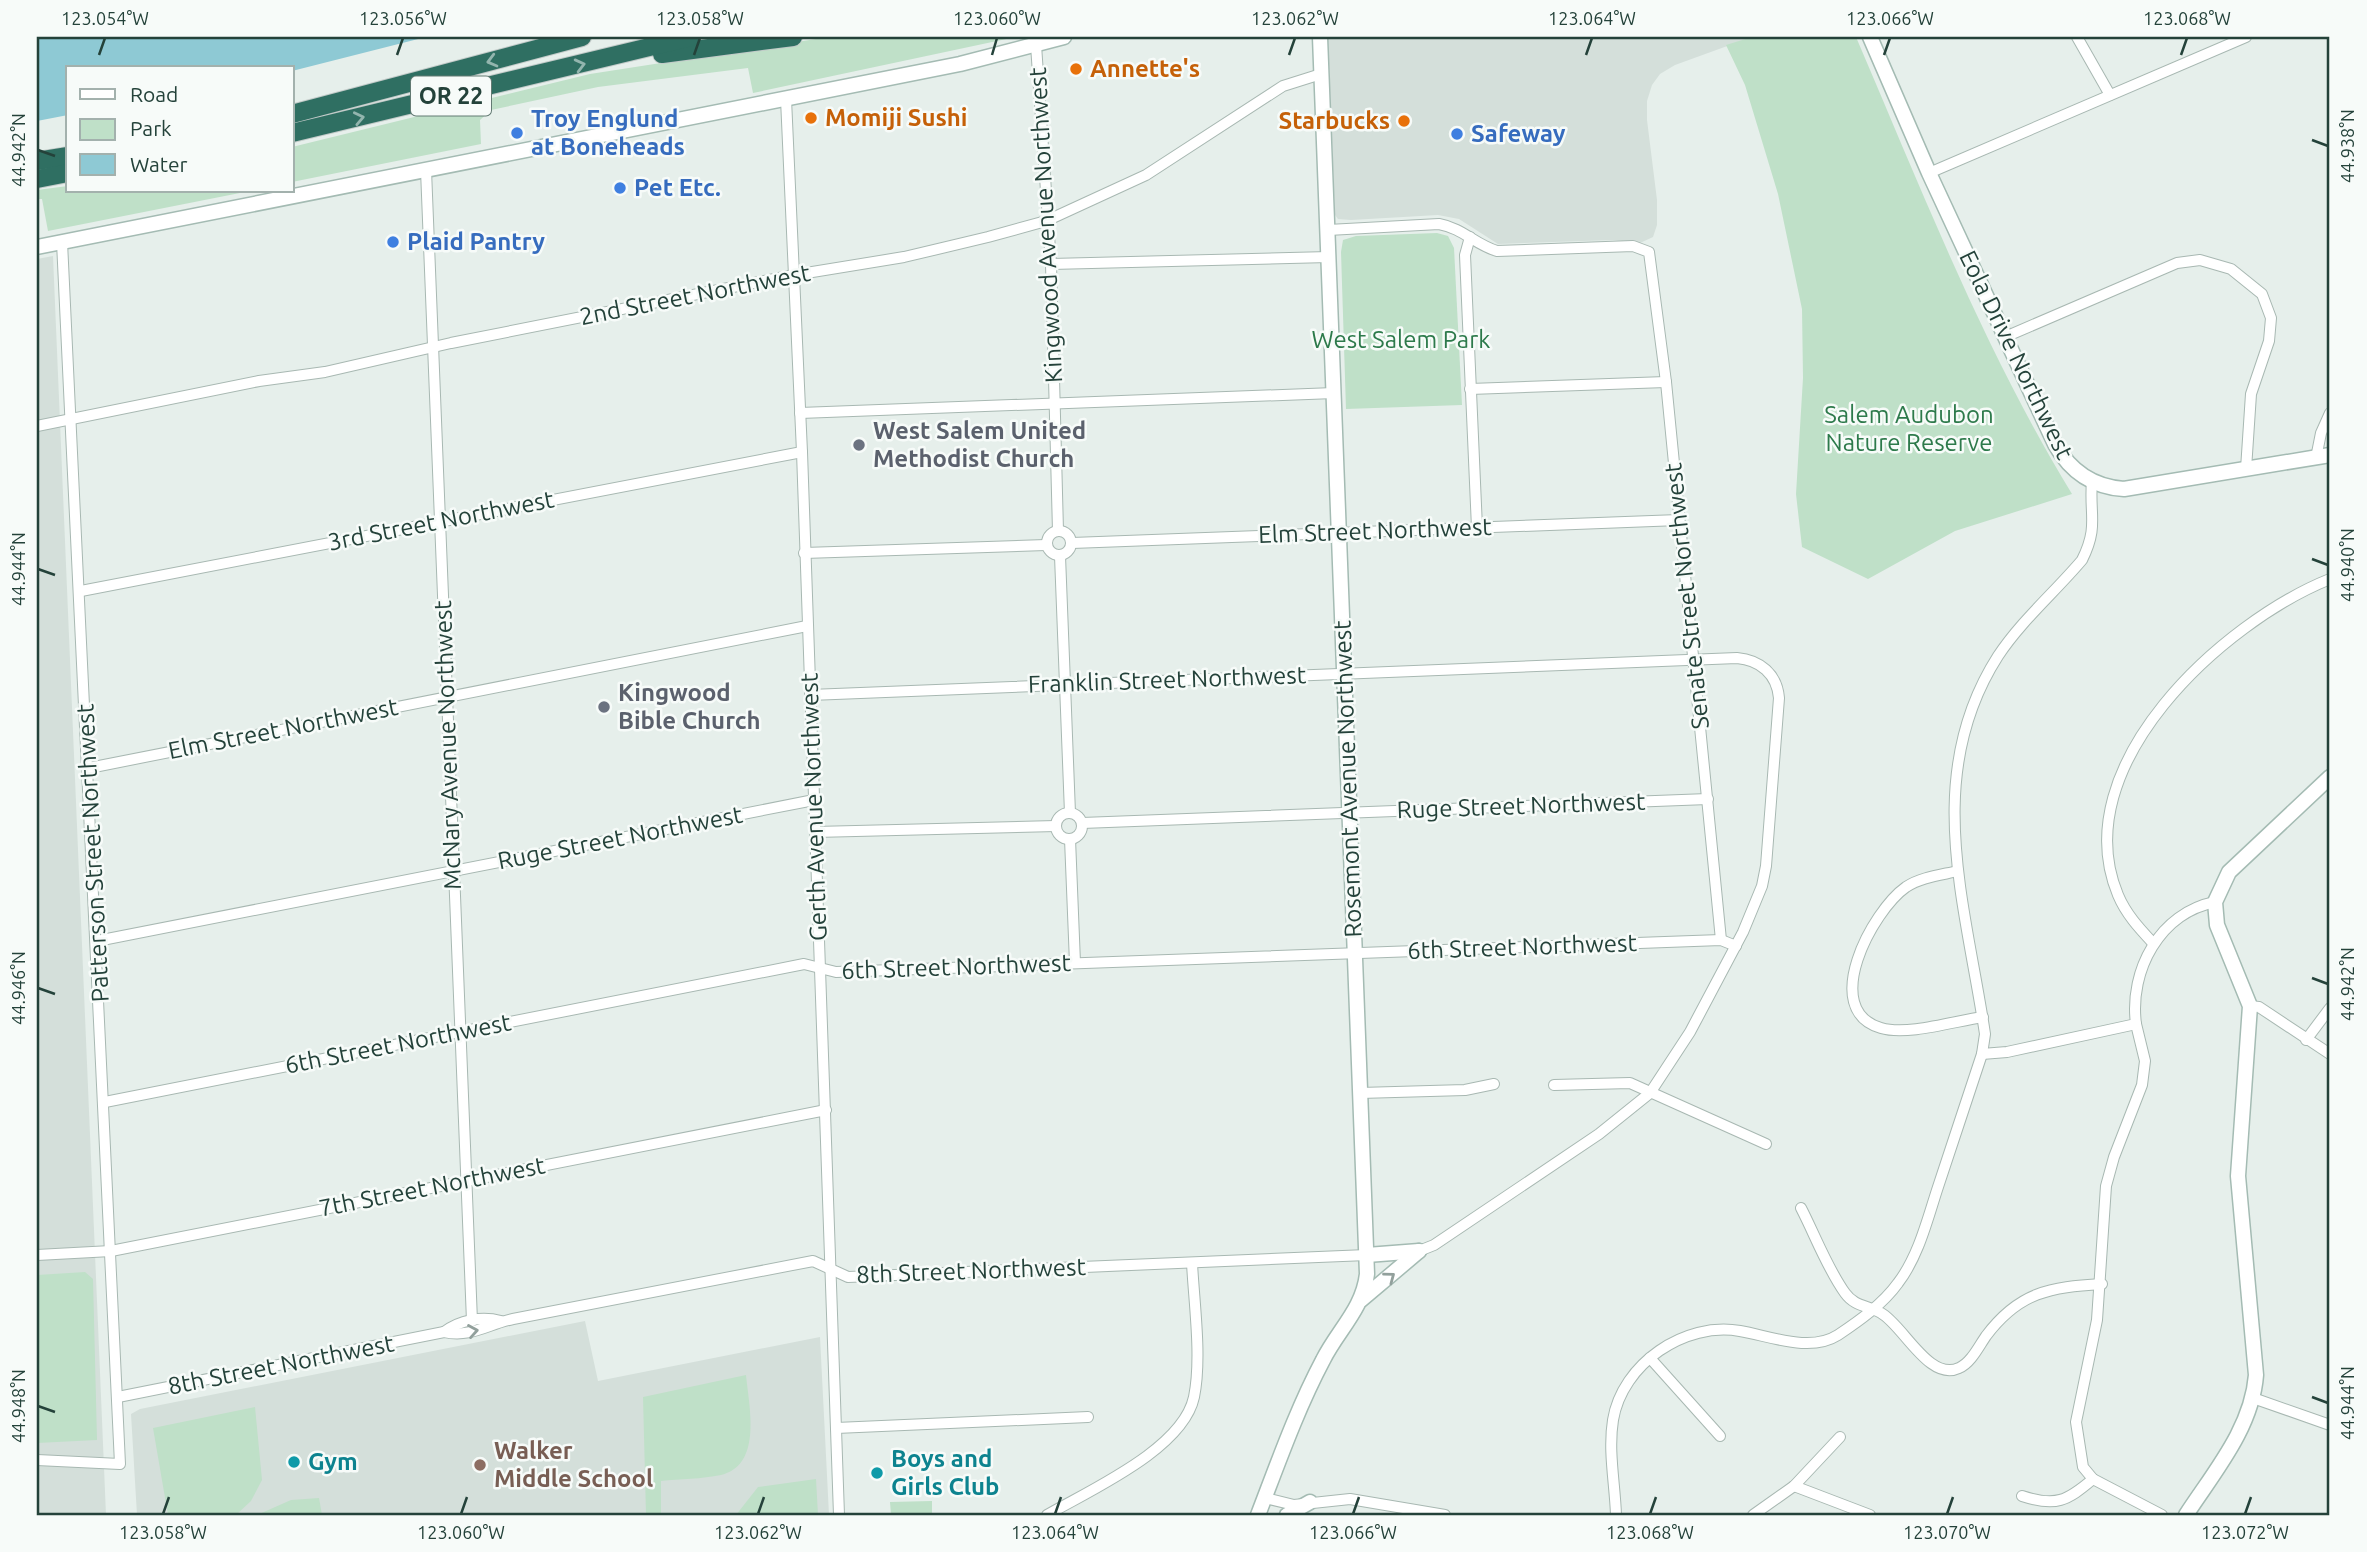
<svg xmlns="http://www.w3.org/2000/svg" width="2367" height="1552" viewBox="0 0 2367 1552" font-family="Ubuntu,sans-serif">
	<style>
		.built { fill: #d4dfda }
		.green { fill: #bfe0c8 }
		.water { fill: #8ec9d4 }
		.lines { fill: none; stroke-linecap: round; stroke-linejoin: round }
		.street-casing { stroke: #a8b8b2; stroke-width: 12 }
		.secondary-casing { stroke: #a4bbb3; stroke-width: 17 }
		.highway-casing { stroke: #c2cac8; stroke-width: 20 }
		.street { stroke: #fff; stroke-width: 10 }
		.secondary { stroke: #fff; stroke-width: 14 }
		.highway { stroke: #2f6f62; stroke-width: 18 }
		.oneway { stroke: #93b5ae }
		.oneway2 { stroke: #92a09c }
		.ticks { fill: none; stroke: #24423a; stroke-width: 2.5 }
		.food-dot { fill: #e8710a; stroke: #f7fbf9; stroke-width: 2.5 }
		.shop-dot { fill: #3f7fe0; stroke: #f7fbf9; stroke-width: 2.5 }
		.worship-dot { fill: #6b7280; stroke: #f7fbf9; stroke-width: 2.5 }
		.culture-dot { fill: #0f9aa8; stroke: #f7fbf9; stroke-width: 2.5 }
		.education-dot { fill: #8d6e63; stroke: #f7fbf9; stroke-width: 2.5 }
		.labels { text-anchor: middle; stroke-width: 5; stroke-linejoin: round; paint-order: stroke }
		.shield { fill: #f7fbf9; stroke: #637a73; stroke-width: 2 }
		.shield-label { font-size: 23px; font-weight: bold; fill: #24423a }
		.food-label { font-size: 24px; font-weight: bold; fill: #c56008; stroke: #f7fbf9; text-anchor: start }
		.shop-label { font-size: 24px; font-weight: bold; fill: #366cbe; stroke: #f7fbf9; text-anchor: start }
		.street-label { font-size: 24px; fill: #24423a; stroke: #f7fbf9 }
		.park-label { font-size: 24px; fill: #2d7a4b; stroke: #f7fbf9 }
		.worship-label { font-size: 24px; font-weight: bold; fill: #5b616d; stroke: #f7fbf9; text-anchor: start }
		.education-label { font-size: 24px; font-weight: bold; fill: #785e54; stroke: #f7fbf9; text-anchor: start }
		.culture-label { font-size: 24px; font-weight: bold; fill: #0d838f; stroke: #f7fbf9; text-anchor: start }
		.neatline { fill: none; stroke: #24423a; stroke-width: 2.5 }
		.ticks-label { font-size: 18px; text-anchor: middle; fill: #24423a }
	</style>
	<rect width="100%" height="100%" fill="#e6efeb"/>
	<g class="built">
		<path d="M1328,37h424l-77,28 -15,9 -8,11 -5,16v19l10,80v25l-4,12 -13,6 -27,-3 -115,4 -39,-25 -21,-4 -87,5 -13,-1 -3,-4z"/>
		<path d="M53,256l53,1259h-69v-1256z"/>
		<path d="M585,1321l13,60 222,-44 9,178h-692l-6,-101 9,-5z"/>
	</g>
	<g class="green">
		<path d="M829,37l182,1 -258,55 -5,-25 -150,19 -107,23 -11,10 1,24 -189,38v-35l298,-73z"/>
		<path d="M1752,37h104c66,154 128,313 216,457l-117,37 -87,48 -66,-32 -6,-53 7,-116 -1,-69 -24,-115 -33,-109 -19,-40z"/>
		<path d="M68,186v5h182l-202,40 -6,-32h-5v-9z"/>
		<path d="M1437,233l11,3 6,12 8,157 -116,4 -5,-157 2,-12 13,-4z"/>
		<path d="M85,1272l8,7 4,161 -60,3v-168z"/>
		<path d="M746,1375c3,31 17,90 -25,100 -19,4 -41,4 -60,6v34h-15l-3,-118z"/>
		<path d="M255,1407l7,73 -11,21 -15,14h-68l-15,-87z"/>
		<path d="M816,1479l2,36h-82l22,-28z"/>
		<path d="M319,1498l3,17h-65l34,-15z"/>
		<path d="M932,1501v14h-41l-1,-13z"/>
	</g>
	<path class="water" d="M37,37h389l-134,34v-3h-224v47l-31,6z"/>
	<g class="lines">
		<defs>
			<g id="street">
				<path d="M2077,37l33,58"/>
				<path d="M1036,45l15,219 7,267"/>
				<path d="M786,99l16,353 37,1063"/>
				<path d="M426,170l46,1151"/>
				<path d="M1929,173l317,-136"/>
				<path d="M1328,230l111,-6c23,4 37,21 58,27l136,-5 16,6 17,130 55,558"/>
				<path d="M1470,237l-5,18 12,273"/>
				<path d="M1051,264l278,-7"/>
				<path d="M2005,337l172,-74 23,-3 31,9 31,25 9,24 -2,23 -18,53 -5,75"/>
				<path d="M1470,389l196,-7"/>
				<path d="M800,413l534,-20"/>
				<path d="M37,426l222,-45 66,-9 126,-29 343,-68 110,-18 84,-20 58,-16 100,-46 137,-89 38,-12"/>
				<path d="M2316,458l5,-25 9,-20"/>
				<circle cx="1059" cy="543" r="12"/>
				<path d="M1072,543l607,-23"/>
				<path d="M804,553l242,-8"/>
				<path d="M1060,556l10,257"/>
				<path d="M81,591l721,-139"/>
				<path d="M810,695l927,-37c23,2 40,16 42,40l-13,168 -4,20 -19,46 -53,100 -40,61 -51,41 -165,111 -15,6"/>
				<path d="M89,768l718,-142"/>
				<circle cx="1069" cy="826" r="13"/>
				<path d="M1082,823l626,-24"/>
				<path d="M815,832l241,-6"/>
				<path d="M1070,839l5,124"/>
				<path d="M1958,871c-17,4 -37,6 -52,16 -34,24 -87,123 -25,141 26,8 74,-7 102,-11"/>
				<path d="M97,941l717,-141"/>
				<path d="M2152,942c-13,-14 -26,-28 -34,-47 -54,-129 105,-273 212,-316"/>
				<path d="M2250,1006l9,1 71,47"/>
				<path d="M2136,1024l9,37 -3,24 -28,72 -8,29 -9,134 -21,102 7,45 10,12 69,36"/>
				<path d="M2306,1040l24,-32"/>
				<path d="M1982,1054l25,-2 129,-28c-7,-54 24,-111 79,-122"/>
				<path d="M1554,1085l76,-2 136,61"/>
				<path d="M1360,1093l105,-3 29,-6"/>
				<path d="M105,1102l699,-138 32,8 885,-32 15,6"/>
				<path d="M1801,1208c14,27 26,60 44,85 10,14 23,12 36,20 22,12 48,69 78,55 12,-5 20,-22 27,-32 33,-44 64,-49 116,-52"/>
				<path d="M37,1255l74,-4 715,-141"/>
				<path d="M444,1332c16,-12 37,-16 57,-11"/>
				<path d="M1650,1358l70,78"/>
				<path d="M118,1397l326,-65c27,6 44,-8 69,-13l300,-58 35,16 519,-22"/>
				<path d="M2253,1398l77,27"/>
				<path d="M836,1428l252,-11"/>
				<path d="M37,1460l83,4 -58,-1222"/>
				<path d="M1794,1486l76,29"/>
				<path d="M2022,1496c34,11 45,5 71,-17"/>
				<path d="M1265,1498l29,7 56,-6 95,16"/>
				<path d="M1047,1515c43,-25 136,-66 147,-118 8,-39 0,-94 -2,-134"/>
				<path d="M1616,1515c-1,-31 -8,-64 -3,-95 9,-56 72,-99 127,-89 30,5 70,22 98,4 21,-14 45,-31 60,-52 20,-26 29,-62 39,-93 15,-45 30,-91 45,-136l3,-20c-19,-129 -64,-258 13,-378 23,-35 57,-64 84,-96 17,-34 7,-45 10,-79"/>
				<path d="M1753,1515l41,-29 46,-49"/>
			</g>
			<g id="secondary">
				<path d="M1870,37l59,136 126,271c15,27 38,43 69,45l206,-34"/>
				<path d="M37,247l923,-183 104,-27"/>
				<path d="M1367,1255l52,-4"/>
				<path d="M1361,1300l58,-49"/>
				<path d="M1258,1515c20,-52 39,-106 65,-155 15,-30 40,-51 44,-86l-47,-1237"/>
				<path d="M1287,1515l23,-13"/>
				<path d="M2186,1515c28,-43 66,-87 70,-140l-18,-199 12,-170 -33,-81 -2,-23 14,-30 101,-95"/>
			</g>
			<g id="highway">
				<path d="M662,54l131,-17"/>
				<path d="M292,114l290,-77"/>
				<path d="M292,133l399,-96"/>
				<path d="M37,161l31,-5"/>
				<path d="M37,179l31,-6"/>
			</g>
		</defs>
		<use href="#street" class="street-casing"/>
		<use href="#secondary" class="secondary-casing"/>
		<use href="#highway" class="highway-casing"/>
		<use href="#street" class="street"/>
		<use href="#secondary" class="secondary"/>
		<use href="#highway" class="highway"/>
	</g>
	<defs><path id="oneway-chevron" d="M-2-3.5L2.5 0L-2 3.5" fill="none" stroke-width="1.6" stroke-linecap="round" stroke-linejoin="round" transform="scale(1.75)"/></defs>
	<g class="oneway">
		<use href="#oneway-chevron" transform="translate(492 61) rotate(165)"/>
		<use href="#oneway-chevron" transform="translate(580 65) rotate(-14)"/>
		<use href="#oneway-chevron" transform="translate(359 118) rotate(-12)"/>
	</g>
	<g class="oneway2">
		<use href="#oneway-chevron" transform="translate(1390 1277) rotate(-37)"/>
		<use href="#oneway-chevron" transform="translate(473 1331) rotate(-10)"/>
	</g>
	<path class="ticks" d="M99,55l6,-17M397,55l6,-17M694,55l6,-17M992,55l5,-17M1289,55l6,-17M1586,55l6,-17M1884,55l6,-17M2181,55l6,-17M2312,140l16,6M38,150l17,6M2312,559l16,6M38,569l17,6M2312,978l16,6M38,988l17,6M2312,1397l16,6M38,1406l17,6M163,1514l6,-17M461,1514l6,-17M758,1514l6,-17M1055,1514l6,-17M1353,1514l6,-17M1650,1514l6,-17M1947,1514l6,-17M2245,1514l6,-17"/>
	<g class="food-dot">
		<circle cx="1076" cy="69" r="7"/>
		<circle cx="811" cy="118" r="7"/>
		<circle cx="1404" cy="121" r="7"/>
	</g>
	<g class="shop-dot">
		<circle cx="517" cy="133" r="7"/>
		<circle cx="1457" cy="134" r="7"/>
		<circle cx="620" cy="188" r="7"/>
		<circle cx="393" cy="242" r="7"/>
	</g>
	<g class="worship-dot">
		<circle cx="859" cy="445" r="7"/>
		<circle cx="604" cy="707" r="7"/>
	</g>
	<g class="culture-dot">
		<circle cx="294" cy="1462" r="7"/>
		<circle cx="877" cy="1473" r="7"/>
	</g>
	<circle class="education-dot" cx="480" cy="1465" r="7"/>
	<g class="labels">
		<rect class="shield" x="411" y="76.5" width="80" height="39" rx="5"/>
		<g class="shield-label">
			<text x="451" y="104">OR 22</text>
		</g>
		<g class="food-label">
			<text x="1090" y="77">Annette's</text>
			<text x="825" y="126">Momiji Sushi</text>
			<text x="1390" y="129" text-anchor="end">Starbucks</text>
		</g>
		<g class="shop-label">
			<text x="531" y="127">Troy Englund<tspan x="531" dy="28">at Boneheads</tspan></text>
			<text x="1471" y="142">Safeway</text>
			<text x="634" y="196">Pet Etc.</text>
			<text x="407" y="250">Plaid Pantry</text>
		</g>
		<g class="street-label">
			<text transform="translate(1046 225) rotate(-93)" y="8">Kingwood Avenue Northwest</text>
			<text transform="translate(695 295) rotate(-11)" y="8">2nd Street Northwest</text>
			<text transform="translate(2016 355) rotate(64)" y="8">Eola Drive Northwest</text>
			<text transform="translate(441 521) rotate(-11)" y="8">3rd Street Northwest</text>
			<text transform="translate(1375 531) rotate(-2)" y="8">Elm Street Northwest</text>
			<text transform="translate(1687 596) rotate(-96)" y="8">Senate Street Northwest</text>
			<text transform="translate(1167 680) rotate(-2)" y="8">Franklin Street Northwest</text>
			<text transform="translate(283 729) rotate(-11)" y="8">Elm Street Northwest</text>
			<text transform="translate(448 745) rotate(-92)" y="8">McNary Avenue Northwest</text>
			<text transform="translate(1348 779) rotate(-92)" y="8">Rosemont Avenue Northwest</text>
			<text transform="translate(1521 806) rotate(-2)" y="8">Ruge Street Northwest</text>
			<text transform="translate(814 807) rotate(-92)" y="8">Gerth Avenue Northwest</text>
			<text transform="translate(620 838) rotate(-11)" y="8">Ruge Street Northwest</text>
			<text transform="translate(93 853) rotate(-93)" y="8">Patterson Street Northwest</text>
			<text transform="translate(1522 947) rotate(-2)" y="8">6th Street Northwest</text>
			<text transform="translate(956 967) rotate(-2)" y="8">6th Street Northwest</text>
			<text transform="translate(398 1044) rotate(-11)" y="8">6th Street Northwest</text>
			<text transform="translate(432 1187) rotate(-11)" y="8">7th Street Northwest</text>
			<text transform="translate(971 1271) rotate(-2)" y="8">8th Street Northwest</text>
			<text transform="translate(281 1365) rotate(-11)" y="8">8th Street Northwest</text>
		</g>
		<g class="park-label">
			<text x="1401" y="348">West Salem Park</text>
			<text x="1909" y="423">Salem Audubon<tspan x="1909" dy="28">Nature Reserve</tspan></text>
		</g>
		<g class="worship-label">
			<text x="873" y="439">West Salem United<tspan x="873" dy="28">Methodist Church</tspan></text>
			<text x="618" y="701">Kingwood<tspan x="618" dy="28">Bible Church</tspan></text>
		</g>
		<g class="education-label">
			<text x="494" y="1459">Walker<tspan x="494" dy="28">Middle School</tspan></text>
		</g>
		<g class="culture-label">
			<text x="891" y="1467">Boys and<tspan x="891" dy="28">Girls Club</tspan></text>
			<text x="308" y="1470">Gym</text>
		</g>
	</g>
	<rect width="2367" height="1552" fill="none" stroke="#f7fbf9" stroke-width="77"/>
	<rect x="66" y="66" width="228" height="126" fill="#f7fbf9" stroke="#a3b1ad" stroke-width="2"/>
	<rect x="80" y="89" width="35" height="10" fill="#ffffff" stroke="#a3b1ad" stroke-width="2"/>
	<text x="130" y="102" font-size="21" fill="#24423a">Road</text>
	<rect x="80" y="119" width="35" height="21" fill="#bfe0c8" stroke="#a3b1ad" stroke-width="2"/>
	<text x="130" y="136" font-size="21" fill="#24423a">Park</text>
	<rect x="80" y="154" width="35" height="21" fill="#8ec9d4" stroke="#a3b1ad" stroke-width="2"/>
	<text x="130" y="172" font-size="21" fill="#24423a">Water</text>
	<rect x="38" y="38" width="2290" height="1476" class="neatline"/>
	<g class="ticks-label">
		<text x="105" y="25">123.054°W</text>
		<text x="403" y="25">123.056°W</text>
		<text x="700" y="25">123.058°W</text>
		<text x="997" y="25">123.060°W</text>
		<text x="1295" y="25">123.062°W</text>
		<text x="1592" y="25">123.064°W</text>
		<text x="1890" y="25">123.066°W</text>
		<text x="2187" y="25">123.068°W</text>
		<text transform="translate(2348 146) rotate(-90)" y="6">44.938°N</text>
		<text transform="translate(19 150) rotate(-90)" y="6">44.942°N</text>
		<text transform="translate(2348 565) rotate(-90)" y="6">44.940°N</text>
		<text transform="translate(19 569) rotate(-90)" y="6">44.944°N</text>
		<text transform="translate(2348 984) rotate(-90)" y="6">44.942°N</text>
		<text transform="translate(19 988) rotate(-90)" y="6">44.946°N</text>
		<text transform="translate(2348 1403) rotate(-90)" y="6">44.944°N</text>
		<text transform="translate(19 1406) rotate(-90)" y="6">44.948°N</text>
		<text x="163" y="1539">123.058°W</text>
		<text x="461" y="1539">123.060°W</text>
		<text x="758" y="1539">123.062°W</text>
		<text x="1055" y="1539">123.064°W</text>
		<text x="1353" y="1539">123.066°W</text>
		<text x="1650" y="1539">123.068°W</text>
		<text x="1947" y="1539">123.070°W</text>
		<text x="2245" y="1539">123.072°W</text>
	</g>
</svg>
